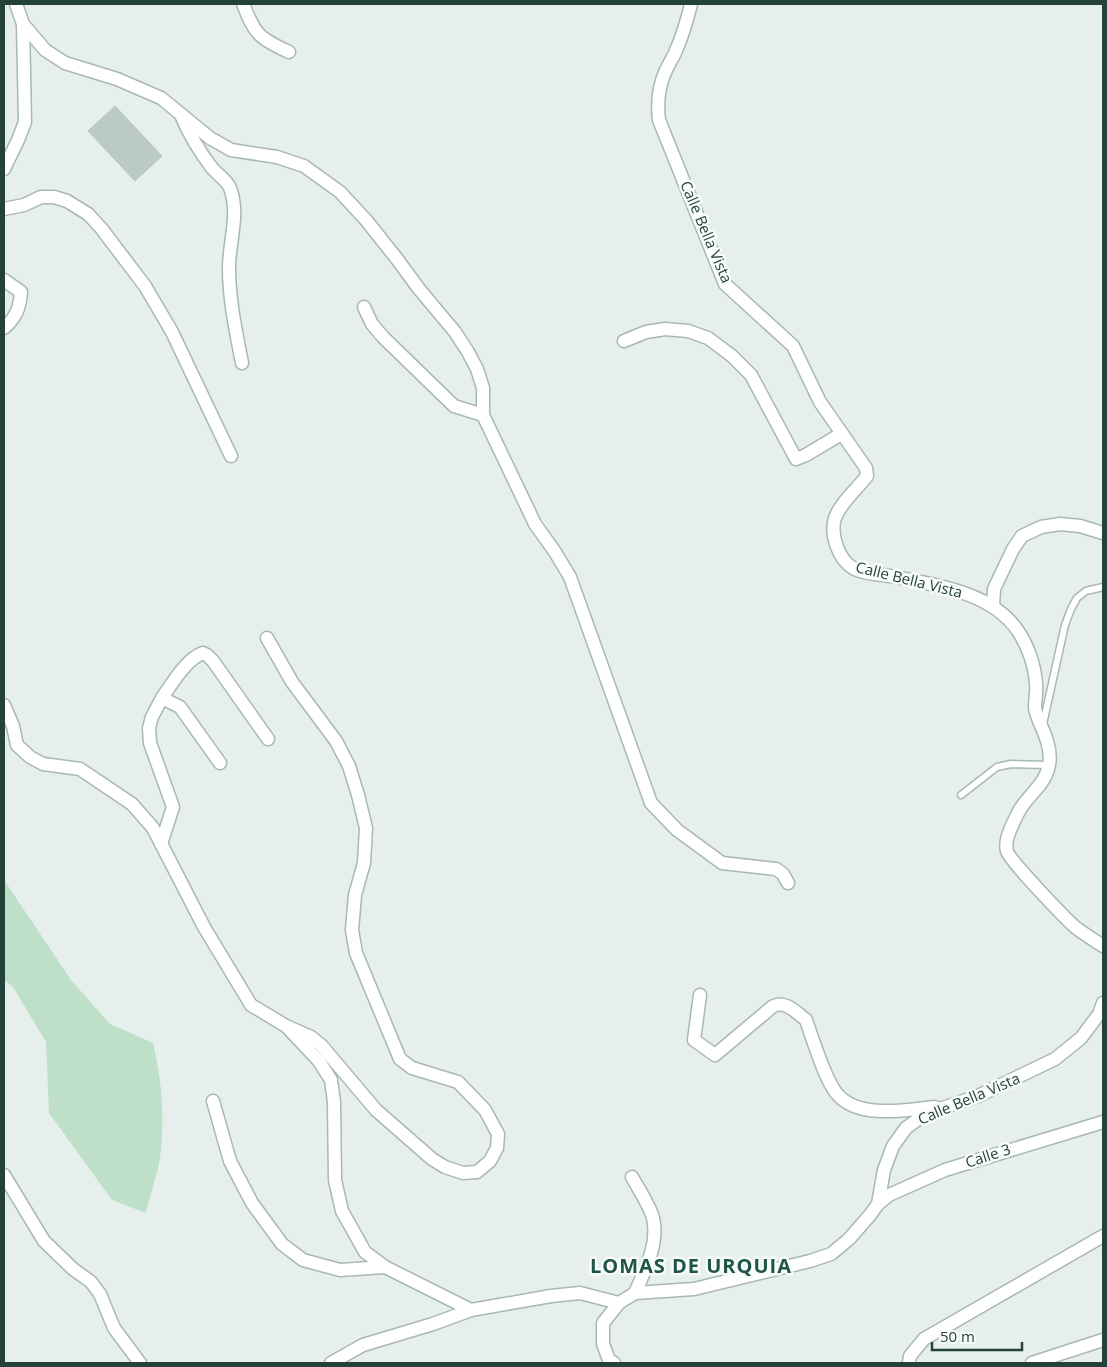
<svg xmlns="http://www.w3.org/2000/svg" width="1107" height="1367" viewBox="0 0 1107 1367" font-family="'Open Sans',sans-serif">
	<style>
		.green { fill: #bfe0c8 }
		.building { fill: #bbcac4; stroke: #b8c9c2 }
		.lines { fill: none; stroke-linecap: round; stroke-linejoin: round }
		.lane-casing { stroke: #a8b8b2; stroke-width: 9 }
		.street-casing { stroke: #a8b8b2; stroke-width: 15 }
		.lane { stroke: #fff; stroke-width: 6 }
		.street { stroke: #fff; stroke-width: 12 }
		.labels { text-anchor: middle; stroke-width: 5; stroke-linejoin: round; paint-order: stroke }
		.street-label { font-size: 15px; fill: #24423a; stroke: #f7fbf9 }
		.district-label { font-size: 20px; font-weight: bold; letter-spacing: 1px; fill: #1f5548; stroke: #f7fbf9 }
	</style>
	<rect width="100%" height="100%" fill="#e6efeb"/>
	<path class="green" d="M4,880l67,100 39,44 43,19c9,38 12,76 7,115 -3,18 -10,37 -14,55l-34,-13 -63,-87 -3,-71 -33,-55 -9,-7z"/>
	<path class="building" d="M115,106l47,50 -27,25 -47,-50z"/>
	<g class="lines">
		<defs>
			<g id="lane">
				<path d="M1043,724l22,-99 6,-16 6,-11 9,-7 17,-4"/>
				<path d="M961,795l36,-28 14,-3 38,1"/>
			</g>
			<g id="street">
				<path d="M16,4l7,20 22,26 20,13 52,16 44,19 49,40 21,12 46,7 27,9 36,26 26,28 31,39 22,30 36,43 13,20 9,17 6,19v27l52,109 20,28 15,25 81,226 26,27 45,33 54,6 7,5 5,9"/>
				<path d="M243,4c12,30 15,34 46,48"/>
				<path d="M691,4c-4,17 -9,33 -16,49 -3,6 -6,11 -9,17 -7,15 -9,34 -7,50l66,164 68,62 27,56 46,66 1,8c-10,13 -26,26 -32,42 -5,16 3,41 18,50 10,6 25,6 37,8 44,9 101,15 128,55 10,15 17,35 18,53 1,8 -1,15 -1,23 0,5 3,10 4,14 6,13 13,29 10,44 -4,22 -24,31 -32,50 -5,11 -13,24 -10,36 2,9 58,67 68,76 9,7 19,13 28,19"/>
				<path d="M181,115c8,19 18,36 31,53 5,6 15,12 18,20 10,26 -1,53 -1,80 0,32 7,64 13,95"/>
				<path d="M4,169l14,-29 7,-18 -2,-98"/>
				<path d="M4,209l20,-4 17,-8h13l13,4 21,13 13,14 44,58 27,46 59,124"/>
				<path d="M4,280l17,12c-1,15 -5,26 -17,36"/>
				<path d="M364,307l8,17 11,13 71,69 29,9"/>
				<path d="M624,341l22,-9 19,-3 23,2 20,7 24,18 19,19 45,84 10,-4 35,-21"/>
				<path d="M993,606l1,-17 19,-40 9,-13 19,-9 19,-3 20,2 23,7"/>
				<path d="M267,638l25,44 44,59 13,25 9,29 8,33 -2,35 -9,32 -3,35 4,23 44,106 12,9 46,14 27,28 13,24 -1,14 -7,13 -13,11 -14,1 -18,-6 -13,-8 -56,-49 -55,-65 -10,-8 -25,-11"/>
				<path d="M162,698c9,-13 25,-40 41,-45l4,2 6,6 55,78"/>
				<path d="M4,705l9,21 4,19 13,12 13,7 37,5 52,35 21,24 51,99 47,78 35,21 33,35 12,19 3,22 1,78 7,31 23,41 20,15 86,43"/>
				<path d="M161,844l12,-37 -23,-64 -1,-15 3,-11 10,-19 18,9 40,56"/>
				<path d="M700,995l-6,45 21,15 57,-48c12,-8 24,5 34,13 6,17 20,63 32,75 21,24 68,15 97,12"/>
				<path d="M213,1101l17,60 22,42 30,41 21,16 37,10 45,-3"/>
				<path d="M4,1175l40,66 29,28 18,13 9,12 14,34 26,35"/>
				<path d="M632,1177c6,11 18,29 21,41 6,26 -8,52 -18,75"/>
				<path d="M878,1204l11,-9 56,-25 158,-48"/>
				<path d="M331,1363l32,-18 70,-21 38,-14 80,-14 29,-3 39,10"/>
				<path d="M614,1363l-5,-3 -6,-16v-21l16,-20 16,-10 59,-4 116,-28 21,-7 18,-15 21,-24 8,-11 6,-34 9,-24 13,-18 19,-14 53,-18 77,-37 26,-21 18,-24 4,-11"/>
				<path d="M909,1363l1,-7 14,-17 179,-103"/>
				<path d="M1032,1363l71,-23"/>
			</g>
		</defs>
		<use href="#lane" class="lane-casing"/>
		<use href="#street" class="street-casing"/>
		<use href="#lane" class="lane"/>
		<use href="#street" class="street"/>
	</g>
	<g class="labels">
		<g class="street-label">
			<text transform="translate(706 232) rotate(67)" y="5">Calle Bella Vista</text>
			<text transform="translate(909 580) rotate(14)" y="5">Calle Bella Vista</text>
			<text transform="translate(969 1099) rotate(-23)" y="5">Calle Bella Vista</text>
			<text transform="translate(988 1156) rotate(-18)" y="5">Calle 3</text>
		</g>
		<g class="district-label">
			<text x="691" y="1273">LOMAS DE URQUIA</text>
		</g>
	</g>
	<rect width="1107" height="1367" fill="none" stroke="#24423a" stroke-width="10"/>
	<path d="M932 1342v8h90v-8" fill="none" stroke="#24423a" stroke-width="2.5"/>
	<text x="940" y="1342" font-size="15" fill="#24423a" stroke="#f7fbf9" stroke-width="4" paint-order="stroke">50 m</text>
</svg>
